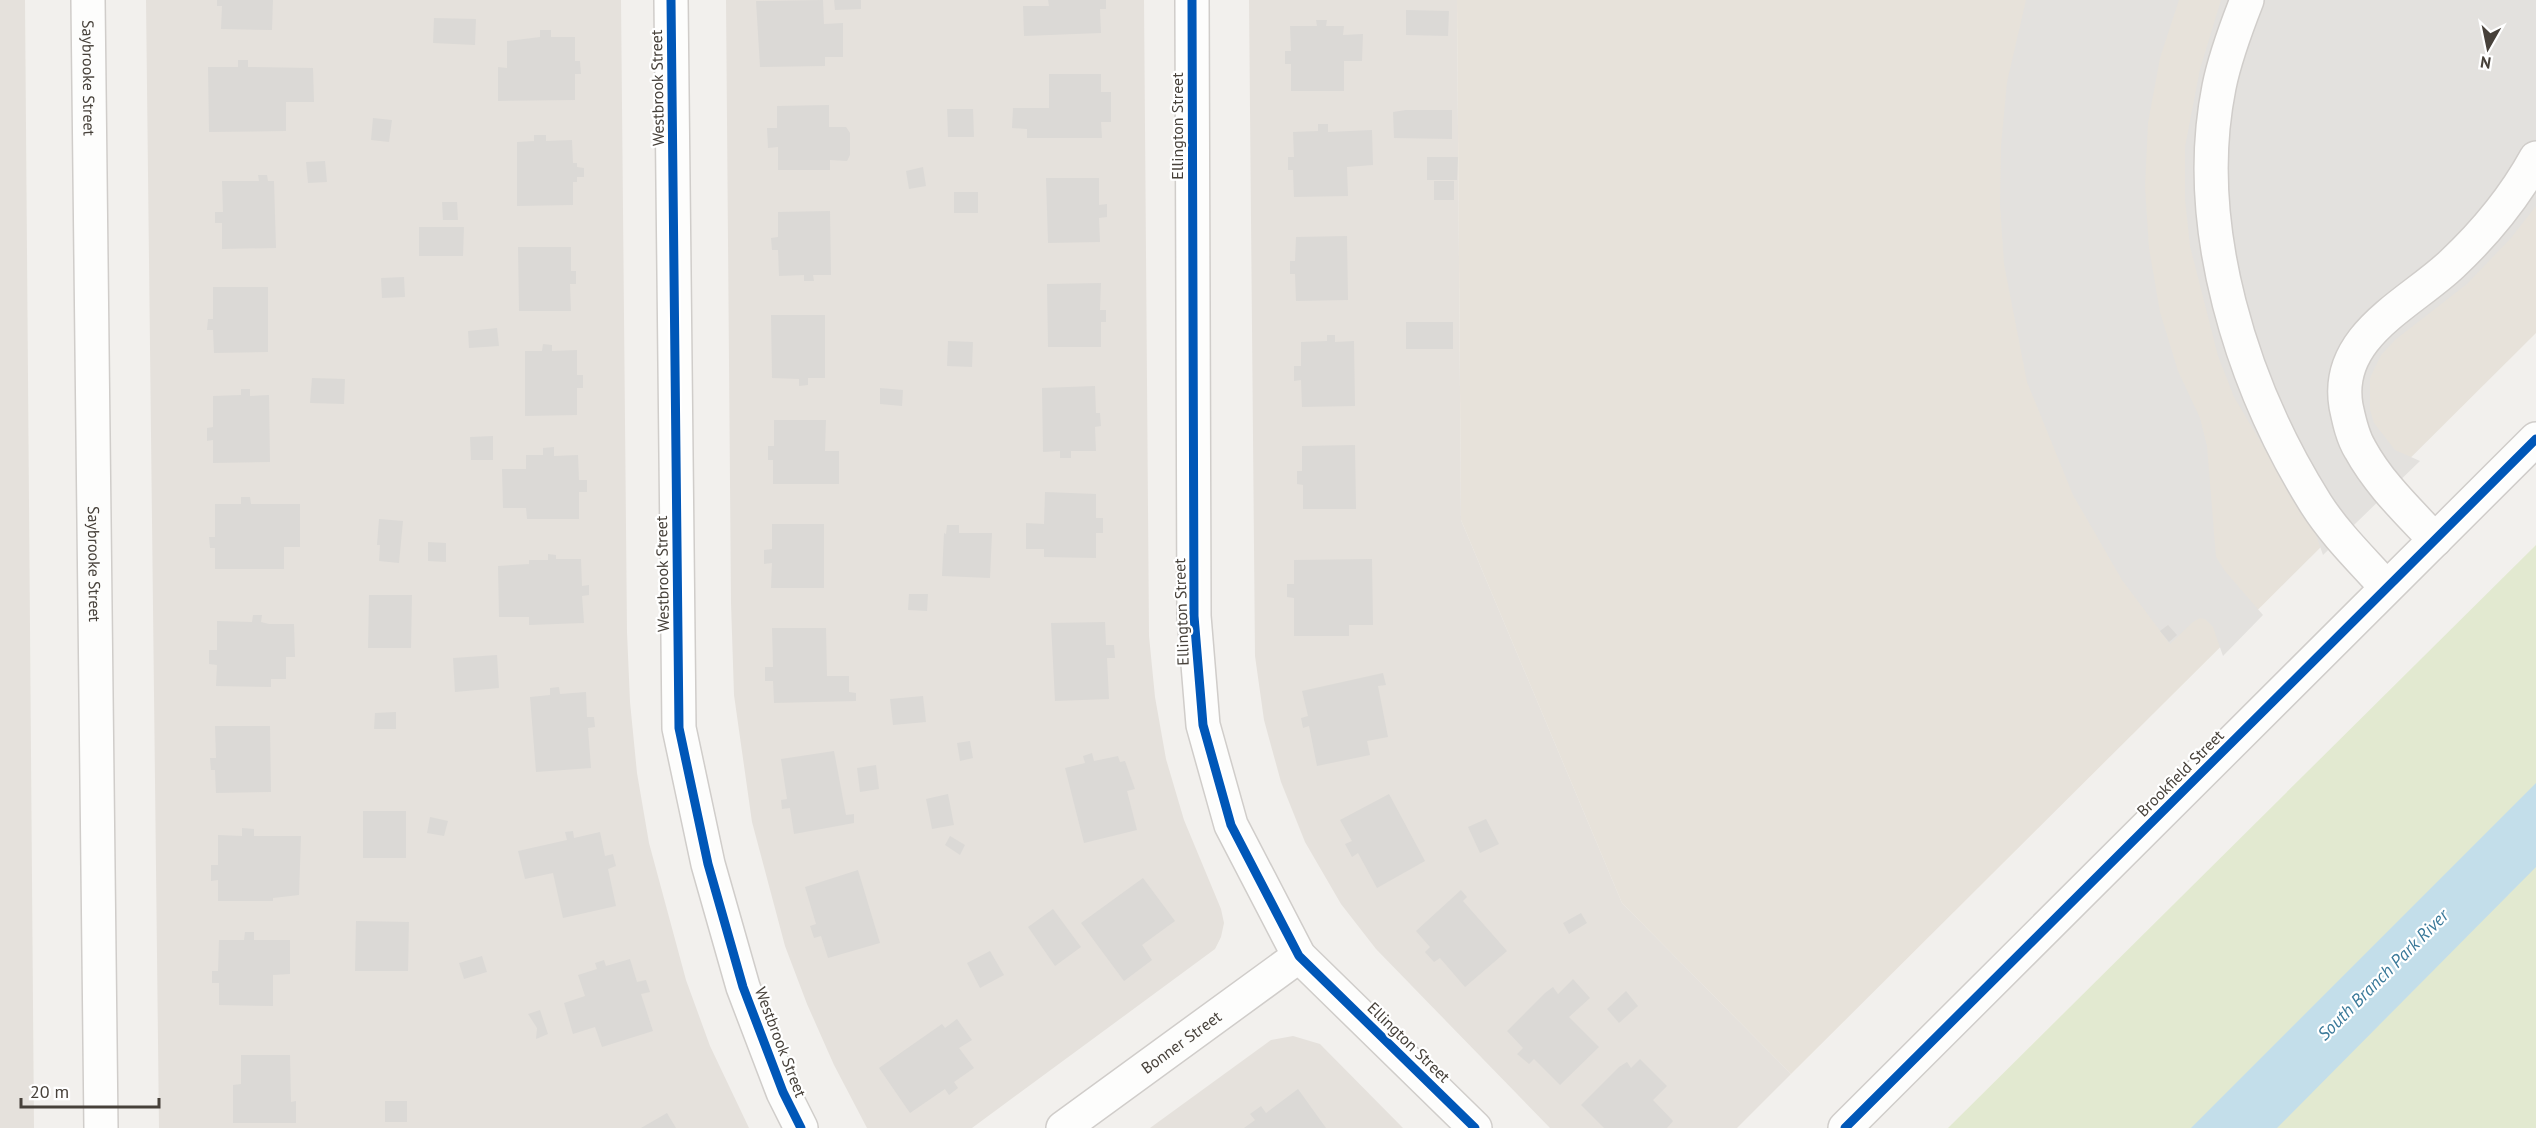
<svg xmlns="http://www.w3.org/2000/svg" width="2536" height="1128" viewBox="0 0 2536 1128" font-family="'PT Sans',sans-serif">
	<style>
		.residential { fill: #e5e1dc }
		.education { fill: #e7e2da }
		.green { fill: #e2e9d0 }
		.parking { fill: #e3e1de }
		.water { fill: #c3deea }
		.building { fill: #dbd9d6 }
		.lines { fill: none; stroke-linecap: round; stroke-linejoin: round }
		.minor-casing { stroke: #d0cdca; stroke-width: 36 }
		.minor { stroke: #fdfdfc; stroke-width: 33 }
		.cycleway-casing { stroke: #fff; stroke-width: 13 }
		.cycleway { stroke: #0057b8; stroke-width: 9 }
		.labels { text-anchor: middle; stroke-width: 4.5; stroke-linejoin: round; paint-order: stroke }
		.street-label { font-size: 16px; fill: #47413a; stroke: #fff }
		.water-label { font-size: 18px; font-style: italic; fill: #3a7999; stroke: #fff }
	</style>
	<rect width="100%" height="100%" fill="#f2f0ed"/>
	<g class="residential">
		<path d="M0,0h25l9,1128h-34z"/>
		<path d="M146,0h475l6,632 3,70 7,71 12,70 37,137 24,66 39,82h-590z"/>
		<path d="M726,0h418l5,636 6,61 11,62 18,61 37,89 3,14 -3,14 -6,12 -243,179h-105l-33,-63 -27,-61 -22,-58 -33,-124 -18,-127 -3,-92z"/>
		<path d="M1249,0h208l4,520 161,383 169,171 -54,54h-187l-174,-179 -35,-45 -36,-62 -24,-60 -17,-62 -9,-64z"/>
		<path d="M1293,1036l27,8 83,84h-253l121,-88z"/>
	</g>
	<path class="education" d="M1457,0h1079v333l-745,741 -169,-171 -161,-383z"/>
	<path class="green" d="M2536,545v583h-588z"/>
	<g class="parking">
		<path d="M2026,0h153l-19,58 -12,65 -3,64 4,61 11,64 18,59 22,47 7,28 9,111 9,14 38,44 -40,41 -10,-29 -8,-8 -5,-1 -7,4 -23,22 -48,-64 -49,-85 -46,-113 -23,-118 -4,-60 1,-58 6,-64z"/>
		<path d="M2221,0h315v206l-25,32 -44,46 -72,56 -14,15 -11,23v32l4,13 21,27 25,11 -97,94 -7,-20 -82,-138 -16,-41 -28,-110 -5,-47v-52l15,-78z"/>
	</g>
	<path class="water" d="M2536,783v84l-259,261h-86z"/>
	<g class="building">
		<path d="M217,0h56l-1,30 -51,-1 1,-23h-5z"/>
		<path d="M823,0l1,24 19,-1v34h-18v9l-65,1 -4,-66z"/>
		<path d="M834,0h27v9l-26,1z"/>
		<path d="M1048,0h58v9h-6l1,24 -77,3 -1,-30h26z"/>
		<path d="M1406,10l43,1 -1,25 -42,-1z"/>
		<path d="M434,18l42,1 -1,26 -42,-2z"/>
		<path d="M1316,20h11l-1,6h18l-1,9 20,-1 -1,27h-18v30h-53v-27h-6v-13h6l-1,-25h27z"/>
		<path d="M540,30h11v7h24v24h5l1,13h-6v26l-77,1v-34l9,1v-27l33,-4z"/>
		<path d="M238,60h10v7l65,1 1,34h-28v29l-77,1 -1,-65h30z"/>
		<path d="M1049,74h52v18h10v30h-10l1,16h-75v-9l-15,-1 1,-20h36z"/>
		<path d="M829,105v22h17l4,6v22l-3,6 -17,-1v10h-52v-23l-10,1 -1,-20h10v-22z"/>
		<path d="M947,109h26l1,28h-26z"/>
		<path d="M1406,110h46v29l-58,-1 -1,-26z"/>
		<path d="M373,118l19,2 -3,22 -18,-2z"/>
		<path d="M1318,124h10v8l44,-2 1,35 -26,2 1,29 -54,1 -1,-27h-5v-13h6l-1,-25 25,-1z"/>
		<path d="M534,135h12v6l26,-1 1,23h4v4l7,1v9h-7v5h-4v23l-56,1v-64l17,-1z"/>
		<path d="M1427,157h31l-1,23h-30z"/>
		<path d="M325,161l2,21 -19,1 -2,-21z"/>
		<path d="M923,167l3,19 -17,3 -3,-18z"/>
		<path d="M258,175h9l1,6h6l2,67 -54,1v-26h-7v-11h8l-1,-31h37z"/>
		<path d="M1046,178h53v27l8,-1v13l-8,1 1,24 -52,1z"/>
		<rect x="1434" y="181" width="20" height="19"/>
		<rect x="954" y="192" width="24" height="21"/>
		<path d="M442,202h15l1,18h-15z"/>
		<path d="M830,211l1,64h-18l1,6h-10v-6l-25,1 -1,-26h-6l-1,-12 7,-1v-25z"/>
		<path d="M419,227h45l-1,29h-44z"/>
		<path d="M1347,236l1,64 -52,1 -1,-27h-5v-13h5l1,-24z"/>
		<path d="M518,247h53v24h5v13h-6l1,27h-52z"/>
		<path d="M404,277l1,20 -23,1 -1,-20z"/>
		<path d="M1101,283l-1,27h6v12h-5v25h-53l-1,-63z"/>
		<path d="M213,287h55v65l-54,1 -1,-23h-6l1,-11h5z"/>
		<path d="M771,315h54v63h-17v7l-9,1v-7l-27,-1z"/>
		<rect x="1406" y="322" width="47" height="27"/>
		<path d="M497,328l2,18 -30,2 -1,-17z"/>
		<path d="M1327,335h8v7l19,-1 1,65 -53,1 -1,-27 -7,1v-15h7v-24l26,-1z"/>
		<path d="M948,341l25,1 -1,25 -25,-1z"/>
		<path d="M543,344l9,1v6l25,-1v25h6v13h-6v27l-52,1v-65h17z"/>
		<path d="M312,378l33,1 -1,25 -34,-1z"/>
		<path d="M1095,386l1,27h4l1,13 -6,1 1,24h-25v7h-11v-7l-17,1 -1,-64z"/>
		<path d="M880,388l23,2 -1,16 -22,-2z"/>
		<path d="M241,389h9v7l19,-1 1,67 -57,1v-23l-6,1v-13l6,-1v-31l28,-1z"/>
		<path d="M774,420h52l-1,31h14v33h-66v-24h-5v-14h6z"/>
		<path d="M493,436v24h-22l-1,-23z"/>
		<path d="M1355,445l1,64h-53v-24l-6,-1v-13h5v-25z"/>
		<path d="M554,447v9l24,-1 1,25h8v12h-8v27h-52l-1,-11h-23l-1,-39h24v-14h17v-7z"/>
		<path d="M1045,492l51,2v24h7v15h-7v25l-52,-1v-8h-18v-26l18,1z"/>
		<path d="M241,497h9l1,7h49v43h-16v22h-69v-21h-5l-1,-11h6v-33h26z"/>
		<path d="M379,519l24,2 -4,42 -20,-2 1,-16h-3z"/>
		<path d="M772,524h52v64h-53l1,-25 -8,1v-14l8,-1z"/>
		<path d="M947,525h12v8h33l-2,45 -48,-2 2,-43 2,1z"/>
		<path d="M428,542l18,1v19l-18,-1z"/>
		<path d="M548,554l8,1v4h25l1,27 7,-1v10l-7,1 2,27 -55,2v-8h-30l-1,-51 31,-2v-4h19z"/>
		<path d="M1372,559l1,66h-24v11h-55v-38l-7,-1v-13h7v-24z"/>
		<path d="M909,594h19l-1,17 -19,-1z"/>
		<path d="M369,595h43l-1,53h-43z"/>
		<path d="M253,615h9l-1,7 8,2h25l1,33h-9v22h-15v8l-55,-1 1,-21 -8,-1v-14h8v-29l35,1z"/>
		<path d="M1105,622l1,23h8l1,13h-8l2,41 -54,2 -4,-78z"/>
		<path d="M2168,625l9,10 -8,7 -9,-11z"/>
		<path d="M772,628h54l1,48h22v16l7,1v8l-82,2 -1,-22h-8v-14h8z"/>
		<path d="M497,655l2,33 -44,4 -2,-34z"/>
		<path d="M1383,673l3,12 -8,1 10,51 -21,4 3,14 -53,11 -8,-40 -6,2 -2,-10 7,-2 -6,-25z"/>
		<path d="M559,687l1,7 26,-2 1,25h7l1,10 -7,1 3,40 -55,4 -6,-75 20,-2v-7z"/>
		<path d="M923,696l3,26 -33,3 -3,-26z"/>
		<path d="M396,712v17h-22l1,-16z"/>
		<path d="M215,726h55l1,66 -55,1 -1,-23h-4l-1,-12h6z"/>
		<path d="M970,741l3,17 -13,3 -3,-18z"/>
		<path d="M834,751l12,64 8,-1v9l-60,11 -4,-26 -8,1 -1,-9 6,-1 -6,-40z"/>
		<path d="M1092,753l2,8 24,-5 2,6 5,-1 10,28 -8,2 10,39 -53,13 -19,-75 20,-5 -2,-7z"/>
		<path d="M876,765l3,24 -19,3 -3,-24z"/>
		<path d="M948,794l6,31 -22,4 -6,-30z"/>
		<path d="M1389,794l36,67 -48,27 -19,-35 -6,4 -7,-13 7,-3 -12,-21z"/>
		<rect x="363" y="811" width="43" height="47"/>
		<path d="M430,817l18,4 -4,15 -17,-3z"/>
		<path d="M1486,819l13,25 -19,9 -12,-26z"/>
		<path d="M242,828l12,1v7h47l-2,59 -26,3v3h-55v-21l-7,1v-16h7v-30l24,1z"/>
		<path d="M573,831l1,7 26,-6 5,24 8,-2 3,12 -8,3 8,37 -53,12 -10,-45 -28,6 -7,-28 49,-11 -2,-8z"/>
		<path d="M950,836l15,9 -5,10 -15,-10z"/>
		<path d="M858,870l22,73 -52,15 -7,-22 -7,2 -4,-12 6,-2 -11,-37z"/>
		<path d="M1143,878l32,43 -33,24 10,15 -28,21 -43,-58z"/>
		<path d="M1461,890l6,7 -4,4 44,50 -42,36 -25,-29 -6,4 -9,-10 5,-5 -14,-16z"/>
		<path d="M1053,909l28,38 -26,19 -27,-39z"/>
		<path d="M1581,913l6,10 -18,11 -6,-11z"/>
		<path d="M356,921l53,1 -1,49h-53z"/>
		<path d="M245,932h9v8h36v34l-17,1v31l-54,-1v-22h-7v-12h6l1,-31h25z"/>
		<path d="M990,951l14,24 -24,13 -13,-25z"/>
		<path d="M482,956l5,16 -23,7 -5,-16z"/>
		<path d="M630,959l7,23 9,-2 4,12 -9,2 12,37 -51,16 -7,-20 -22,7 -9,-31 21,-7 -7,-21 19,-6 -2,-6 9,-3 2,6z"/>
		<path d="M1573,979l17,19 -21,19 30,30 -39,38 -26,-26 -5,5 -12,-10 6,-6 -16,-17 38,-38 8,-6 5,7z"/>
		<path d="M1626,991l12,15 -19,17 -12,-14z"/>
		<path d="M540,1010l8,24 -12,5 1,-11 -9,-14z"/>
		<path d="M957,1019l15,21 -13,8 15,20 -20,14 4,6 -9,7 -4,-6 -35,24 -31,-45 63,-44 3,4z"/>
		<path d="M241,1055h49l1,47 5,-1v22h-63v-38l8,-1z"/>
		<path d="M1640,1059l27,27 -14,14 20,21 -6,7h-63l-23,-23 38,-38 8,-5 4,6z"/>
		<path d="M1298,1089l28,39h-82l11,-8 -5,-6 11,-8 5,7z"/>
		<rect x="385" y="1101" width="22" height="21"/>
		<path d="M667,1113l9,15h-35z"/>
	</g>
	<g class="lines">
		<defs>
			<g id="minor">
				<path id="s1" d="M88,0l13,1128"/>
				<path d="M671,0l8,728 29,136 35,123 40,105 18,36"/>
				<path d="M1192,0l2,616 9,109 28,100 68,131 176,172"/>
				<path d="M2247,0c-11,28 -22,57 -28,87 -28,139 23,299 97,417 19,30 46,56 70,83"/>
				<path d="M2435,540c-27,-29 -56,-56 -75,-91 -8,-13 -11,-29 -14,-43 -12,-70 64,-102 106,-142 33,-31 62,-66 84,-106"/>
				<path id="s2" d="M1063,1128l236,-172"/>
				<path d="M1845,1128l691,-689"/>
			</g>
		</defs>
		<use href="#minor" class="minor-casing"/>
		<use href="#minor" class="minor"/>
		<defs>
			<g id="cycleway">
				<path d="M671,0l8,728 29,136 35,123 40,105 18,36"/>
				<path d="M1192,0l2,616 9,109 28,100 68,131 176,172"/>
				<path d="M1845,1128l691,-689"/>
			</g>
		</defs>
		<use href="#cycleway" class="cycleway-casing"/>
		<use href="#cycleway" class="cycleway"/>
	</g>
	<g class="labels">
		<g class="street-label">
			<text dy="6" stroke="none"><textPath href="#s1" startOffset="78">Saybrooke Street</textPath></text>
			<text transform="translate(657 88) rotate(-91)" y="6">Westbrook Street</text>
			<text transform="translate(1177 126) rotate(-90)" y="6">Ellington Street</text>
			<text dy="6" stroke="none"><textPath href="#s1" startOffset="564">Saybrooke Street</textPath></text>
			<text transform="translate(662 574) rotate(-91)" y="6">Westbrook Street</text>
			<text transform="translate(1181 612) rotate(-92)" y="6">Ellington Street</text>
			<text transform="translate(2180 773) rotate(-45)" y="6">Brookfield Street</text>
			<text transform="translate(781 1042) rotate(69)" y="6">Westbrook Street</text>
			<text dy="6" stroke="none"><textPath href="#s2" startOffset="146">Bonner Street</textPath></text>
			<text transform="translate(1409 1042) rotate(44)" y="6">Ellington Street</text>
		</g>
		<g class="water-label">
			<text transform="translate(2383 975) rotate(-45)" y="6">South Branch Park River</text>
		</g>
	</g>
	<g transform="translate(2488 48) rotate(189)" stroke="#ffffff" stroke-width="4.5" paint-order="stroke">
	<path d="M0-4.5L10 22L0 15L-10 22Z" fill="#47413a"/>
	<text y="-9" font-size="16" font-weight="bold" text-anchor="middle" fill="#47413a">N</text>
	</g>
	<path d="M21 1098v9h138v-9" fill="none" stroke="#47413a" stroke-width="3"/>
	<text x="30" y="1098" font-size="18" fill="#47413a" stroke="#ffffff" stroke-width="4.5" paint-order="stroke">20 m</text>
</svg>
